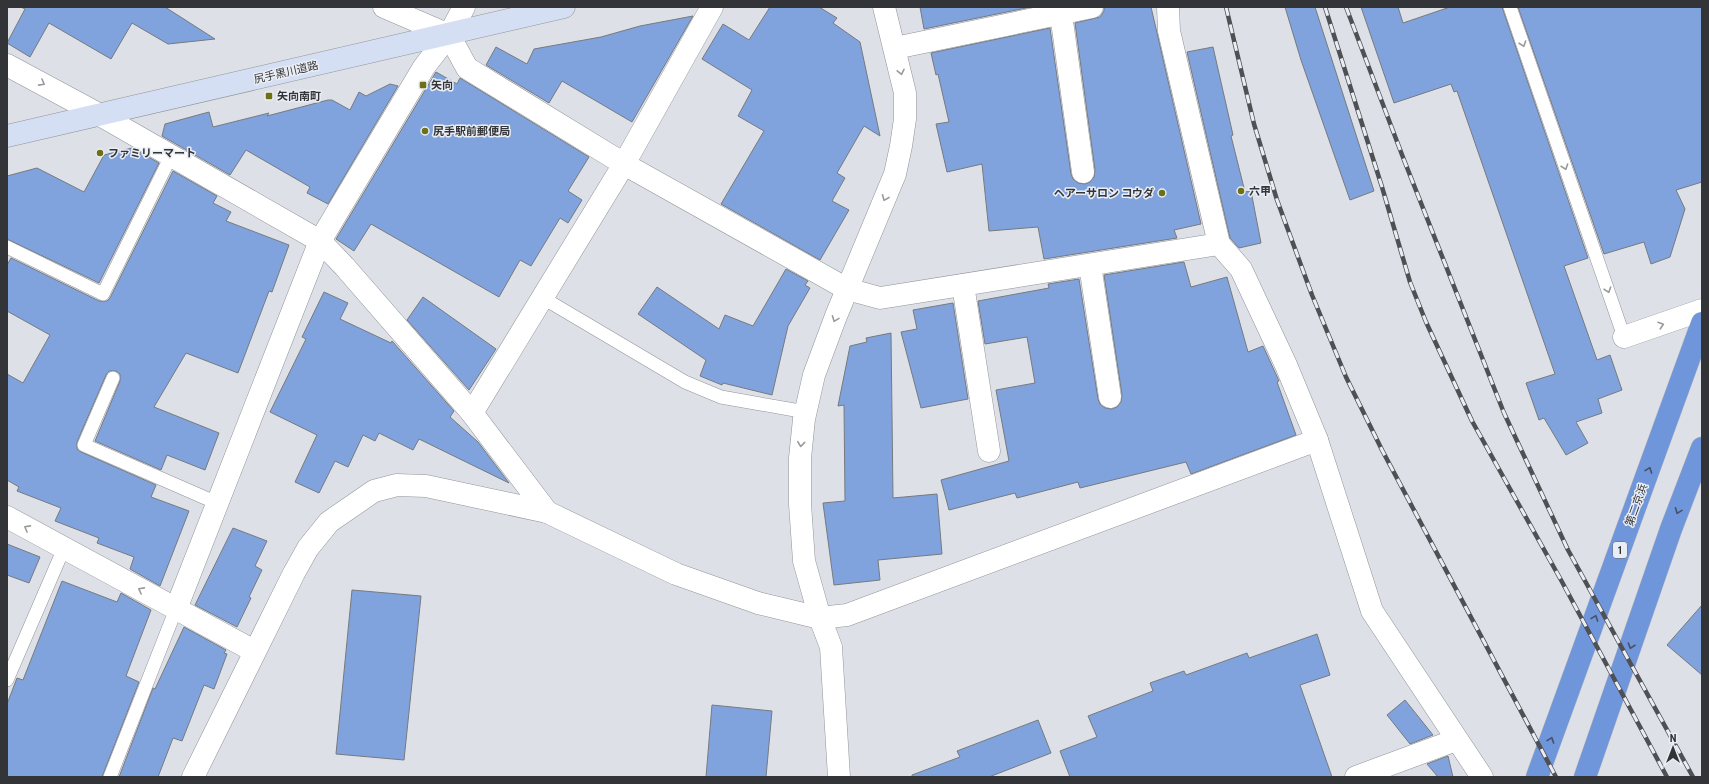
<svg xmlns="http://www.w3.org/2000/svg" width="1709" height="784" viewBox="0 0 1709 784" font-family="'Roboto Condensed','Noto Sans JP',sans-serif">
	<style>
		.building { fill: #80a3de; stroke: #767a7f }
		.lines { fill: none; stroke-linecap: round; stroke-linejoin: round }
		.lane-casing { stroke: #91949a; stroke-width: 14 }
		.street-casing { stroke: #91949a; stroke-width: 23 }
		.secondary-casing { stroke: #91949a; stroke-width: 23 }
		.highway-casing { stroke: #bebebf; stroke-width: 23 }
		.lane { stroke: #fff; stroke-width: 13 }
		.street { stroke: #fff; stroke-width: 22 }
		.secondary { stroke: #d4dff4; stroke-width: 22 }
		.highway { stroke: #6f95da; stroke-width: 22 }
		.rail-casing { stroke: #4e5053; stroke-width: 4.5 }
		.rail { stroke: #eaeef4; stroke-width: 3; stroke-dasharray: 9; stroke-linecap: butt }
		.oneway { stroke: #999a9b }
		.oneway2 { stroke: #455168 }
		.poi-dot { fill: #6e7015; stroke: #eaeef4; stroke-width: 1.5 }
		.labels { text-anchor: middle; stroke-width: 3; stroke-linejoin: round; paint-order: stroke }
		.shield { fill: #eaeef4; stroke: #6a6c70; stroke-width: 1 }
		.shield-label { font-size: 10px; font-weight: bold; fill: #333437 }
		.street-label { font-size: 11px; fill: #333437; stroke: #eaeef4 }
		.poi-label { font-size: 11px; font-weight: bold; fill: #333437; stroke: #eaeef4; text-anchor: start }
	</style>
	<rect width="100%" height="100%" fill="#dde1e7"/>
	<g class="building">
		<path d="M21,7h144l50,32 -47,5 -36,-21 -21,36 -62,-36 -19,34 -23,-14 18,-34z"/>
		<path d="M770,7h49l18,11 -4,5 27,19 20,94 -16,-10 -27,47 8,5 -13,23 17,9 -29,50 -99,-56 43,-73 -26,-15 14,-26 -50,-31 21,-35 26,16z"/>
		<path d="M920,7h111l-107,22z"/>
		<path d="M1104,7h47l50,217 -27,6 3,8 -133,21 -6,-32 -49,4 -7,-67 -35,8 -11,-48 13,-2 -11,-48 -2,1 -5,-22 119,-25 21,146 2,5 5,4 7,1 5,-2 4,-5 1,-7 -20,-147 25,-6 4,-6z"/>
		<path d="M1285,7h30l59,184 -24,9 -49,-140z"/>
		<path d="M1361,7h37l5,16 47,-16h52l86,251 -24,8 33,94 13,-5 12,35 -24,9 4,14 -26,9 12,21 -22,12 -22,-37 -5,2 -13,-37 29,-9 -98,-283 -3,1 -3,-8 -57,19z"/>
		<path d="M1518,7h184v175l-26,8 9,19 -15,48 -19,7 -7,-22 -40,12z"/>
		<path d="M693,16l-61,106 -70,-41 -13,22 -63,-38 10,-18 31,17 7,-15 67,-12 39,-11z"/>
		<path d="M1213,47l20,88 -2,1 14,56 6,-1 10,52 -22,5 -9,-10 -43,-186z"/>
		<path d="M436,72l21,12 3,-6 129,79 -21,34 14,9 -14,23 -8,-5 -29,48 -11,-6 -21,37 -128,-73 -17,27 -18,-12z"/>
		<path d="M390,84l8,2 -70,118 -21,-11 3,-6 -64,-37 -16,25 -68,-39 3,-12 44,-12 4,15 56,-14 -2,3 61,-16h4l18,10 9,-18 7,4z"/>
		<path d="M132,148l27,15 -60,120 -92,-44v-63l30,-8 47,24 20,-37z"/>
		<path d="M173,171l44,25 -4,7 18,9 -5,9 63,24 -17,47 -3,-1 -31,82 -52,-20 -32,54 65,26 -14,37 -38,-15 -6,15 -66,-29 25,-60v-7l-4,-3h-7l-3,4 -29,67v7l4,3 75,33 -5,12 38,14 -29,75 -30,-17 4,-12 -37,-14 2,-5 -44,-17 6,-13 -44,-17 2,-4 -12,-7v-106l16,9 27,-48 -43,-24v-46l4,-7 88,43h8l3,-3z"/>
		<path d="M1184,262l7,25 36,-10 21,75 15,-6 11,24 5,11 -2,1 19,53 -105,39 -5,-12 -106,26 -2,-6 -61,16 -2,-5 -66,17 -8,-30 68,-19 -13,-71 39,-7 -8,-46 -42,7 -7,-43 71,-13 -1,-4 31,-5 19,120 2,5 5,4 7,1 5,-2 4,-5 1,-7 -18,-120z"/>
		<path d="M786,269l22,12 -3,4 5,3 -22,38 -16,69 -49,-12 -1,2 -22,-9 6,-16 -68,-46 19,-27 62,42 6,-14 28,11z"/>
		<path d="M324,292l24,11 -8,16 51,24 1,-2 62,70 -4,6 28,25 31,41 -90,-44 -6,11 -34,-17 -4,8 -12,-6 -15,32 -13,-6 -16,32 -24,-11 22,-47 -47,-23 36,-73 -4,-2z"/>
		<path d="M423,297l73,52 -27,41 -62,-70z"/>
		<path d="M953,303l15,96 -47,9 -20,-76 16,-3 -4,-19z"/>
		<path d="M891,333l2,165 44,-4 5,60 -64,6 2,20 -46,5 -11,-82 22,-2 -1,-96 -6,1 12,-60 17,-4 -1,-4z"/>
		<path d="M233,528l34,13 -12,25 7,4 -13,27 2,1 -14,29 -42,-22z"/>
		<path d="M7,544l33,13 -11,26 -22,-8z"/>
		<path d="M62,581l55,21 4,-9 30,17 -25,66 13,6 -37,95h-95v-73l10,-26 6,2z"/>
		<path d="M352,590l69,6 -17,164 -68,-6z"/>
		<path d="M1702,605v70l-35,-30z"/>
		<path d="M184,627l42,23 -2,3 3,1 -13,35 -10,-4 -22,56 -9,-3 -15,39h-39l34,-89 2,1z"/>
		<path d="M1317,634l13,41 -30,10 32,92h-262l-10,-26 37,-14 -9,-21 65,-25 -3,-8 34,-12 2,4 61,-22 2,5z"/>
		<path d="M1405,700l28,35 -23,9 -23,-29z"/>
		<path d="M712,705l60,6 -6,66h-60z"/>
		<path d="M1038,720l13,33 -62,24h-77v-2l48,-18 -3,-6z"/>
		<path d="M1448,756l5,21h-15l-11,-13z"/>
	</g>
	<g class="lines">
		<defs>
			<g id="lane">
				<path d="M1510,7l114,330"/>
				<path d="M7,247l96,47 68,-138"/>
				<path d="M543,298l142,84 36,15 85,15"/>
				<path d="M113,378l-29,67 133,58"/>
				<path d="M7,680l57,-132"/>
				<path d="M110,777l66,-168"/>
			</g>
			<g id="street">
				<path d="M384,7l65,28 18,33 157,96 223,125 33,9 339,-54 22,25 45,96 31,75 55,171 110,166"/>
				<path d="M1168,7l1,24 50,213"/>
				<path d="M1061,14l22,158"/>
				<path d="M895,48l197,-41"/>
				<path d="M7,65l93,50 220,126 24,25 128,147 75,99 129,62 82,29 62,15 27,-3 470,-175"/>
				<path d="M1090,265l20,132"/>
				<path d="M963,285l26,166"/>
				<path d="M1624,337l78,-27"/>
				<path d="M472,413l152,-249 88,-157"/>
				<path d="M7,517l247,134"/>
				<path d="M176,609l144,-368 104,-174 25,-32 15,-28"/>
				<path d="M193,777l101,-204 14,-25 21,-26 45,-31 23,-6 29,1 121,26"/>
				<path d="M839,777l-8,-130 -11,-29 -16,-57 -4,-57v-46l4,-39 10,-44 22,-59 59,-142 6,-28 4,-27v-26l-21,-86"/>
				<path d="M1356,777l100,-37"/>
			</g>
			<path id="secondary" d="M7,136l557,-129"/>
			<g id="highway">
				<path d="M1537,777l165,-454"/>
				<path d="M1585,777l86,-248 31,-81"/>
			</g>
		</defs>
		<use href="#lane" class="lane-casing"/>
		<use href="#street" class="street-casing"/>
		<use href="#secondary" class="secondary-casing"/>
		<use href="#highway" class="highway-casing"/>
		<use href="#lane" class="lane"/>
		<use href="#street" class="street"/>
		<use href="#secondary" class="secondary"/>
		<use href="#highway" class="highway"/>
		<defs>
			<g id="rail">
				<path d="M1226,7l28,117 23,76 35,95 34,82 36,73 174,327"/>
				<path d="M1325,7l57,180 28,95 16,40 46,99 89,159 106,197"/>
				<path d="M1346,7l58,153 100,253 64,137 125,227"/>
			</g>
		</defs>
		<use href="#rail" class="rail-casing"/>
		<use href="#rail" class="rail"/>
	</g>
	<defs><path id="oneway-chevron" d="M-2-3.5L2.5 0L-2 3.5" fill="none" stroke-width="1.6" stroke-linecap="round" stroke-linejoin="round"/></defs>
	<g class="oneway">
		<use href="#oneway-chevron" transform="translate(1523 44) rotate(71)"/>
		<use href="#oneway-chevron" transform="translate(901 72) rotate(78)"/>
		<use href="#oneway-chevron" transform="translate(42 83) rotate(29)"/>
		<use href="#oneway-chevron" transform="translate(1565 167) rotate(71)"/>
		<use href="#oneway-chevron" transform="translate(885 198) rotate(112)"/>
		<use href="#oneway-chevron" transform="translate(1608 290) rotate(71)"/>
		<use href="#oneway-chevron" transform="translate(835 319) rotate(111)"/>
		<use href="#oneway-chevron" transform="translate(1661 325) rotate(-18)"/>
		<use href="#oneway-chevron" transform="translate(801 444) rotate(96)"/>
		<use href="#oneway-chevron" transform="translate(27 528) rotate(-151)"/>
		<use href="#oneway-chevron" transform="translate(141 590) rotate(-152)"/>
	</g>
	<g class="oneway2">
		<use href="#oneway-chevron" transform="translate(1649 470) rotate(-70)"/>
		<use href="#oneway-chevron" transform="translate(1678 511) rotate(111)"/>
		<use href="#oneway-chevron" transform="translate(1595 618) rotate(-70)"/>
		<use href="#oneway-chevron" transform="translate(1631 646) rotate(109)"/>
		<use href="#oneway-chevron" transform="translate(1551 740) rotate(-70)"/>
	</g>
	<g class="poi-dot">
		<rect x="419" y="81" width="8" height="8" rx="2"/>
		<rect x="265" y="92" width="8" height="8" rx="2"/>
		<circle cx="425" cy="131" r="4"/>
		<circle cx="100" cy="153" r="4"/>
		<circle cx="1241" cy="191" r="4"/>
		<circle cx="1162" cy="193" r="4"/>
	</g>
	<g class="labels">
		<rect class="shield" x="1613" y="542" width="14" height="16" rx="3"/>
		<g class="shield-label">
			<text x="1620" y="554">1</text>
		</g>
		<g class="street-label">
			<text transform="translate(286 72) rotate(-13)" y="4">尻手黒川道路</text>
			<text transform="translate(1636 505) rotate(-70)" y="4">第二京浜</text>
		</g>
		<g class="poi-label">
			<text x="431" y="89">矢向</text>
			<text x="277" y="100">矢向南町</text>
			<text x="433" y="135">尻手駅前郵便局</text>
			<text x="108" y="157">ファミリーマート</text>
			<text x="1249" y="195">六甲</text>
			<text x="1154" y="197" text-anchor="end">ヘアーサロン コウダ</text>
		</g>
	</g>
	<rect width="1709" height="784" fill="none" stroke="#333437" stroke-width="16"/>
	<g transform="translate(1673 748)" stroke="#eaeef4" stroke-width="3" paint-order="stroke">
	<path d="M0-3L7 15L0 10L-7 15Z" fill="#333437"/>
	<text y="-6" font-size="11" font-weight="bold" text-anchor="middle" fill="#333437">N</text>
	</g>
</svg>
